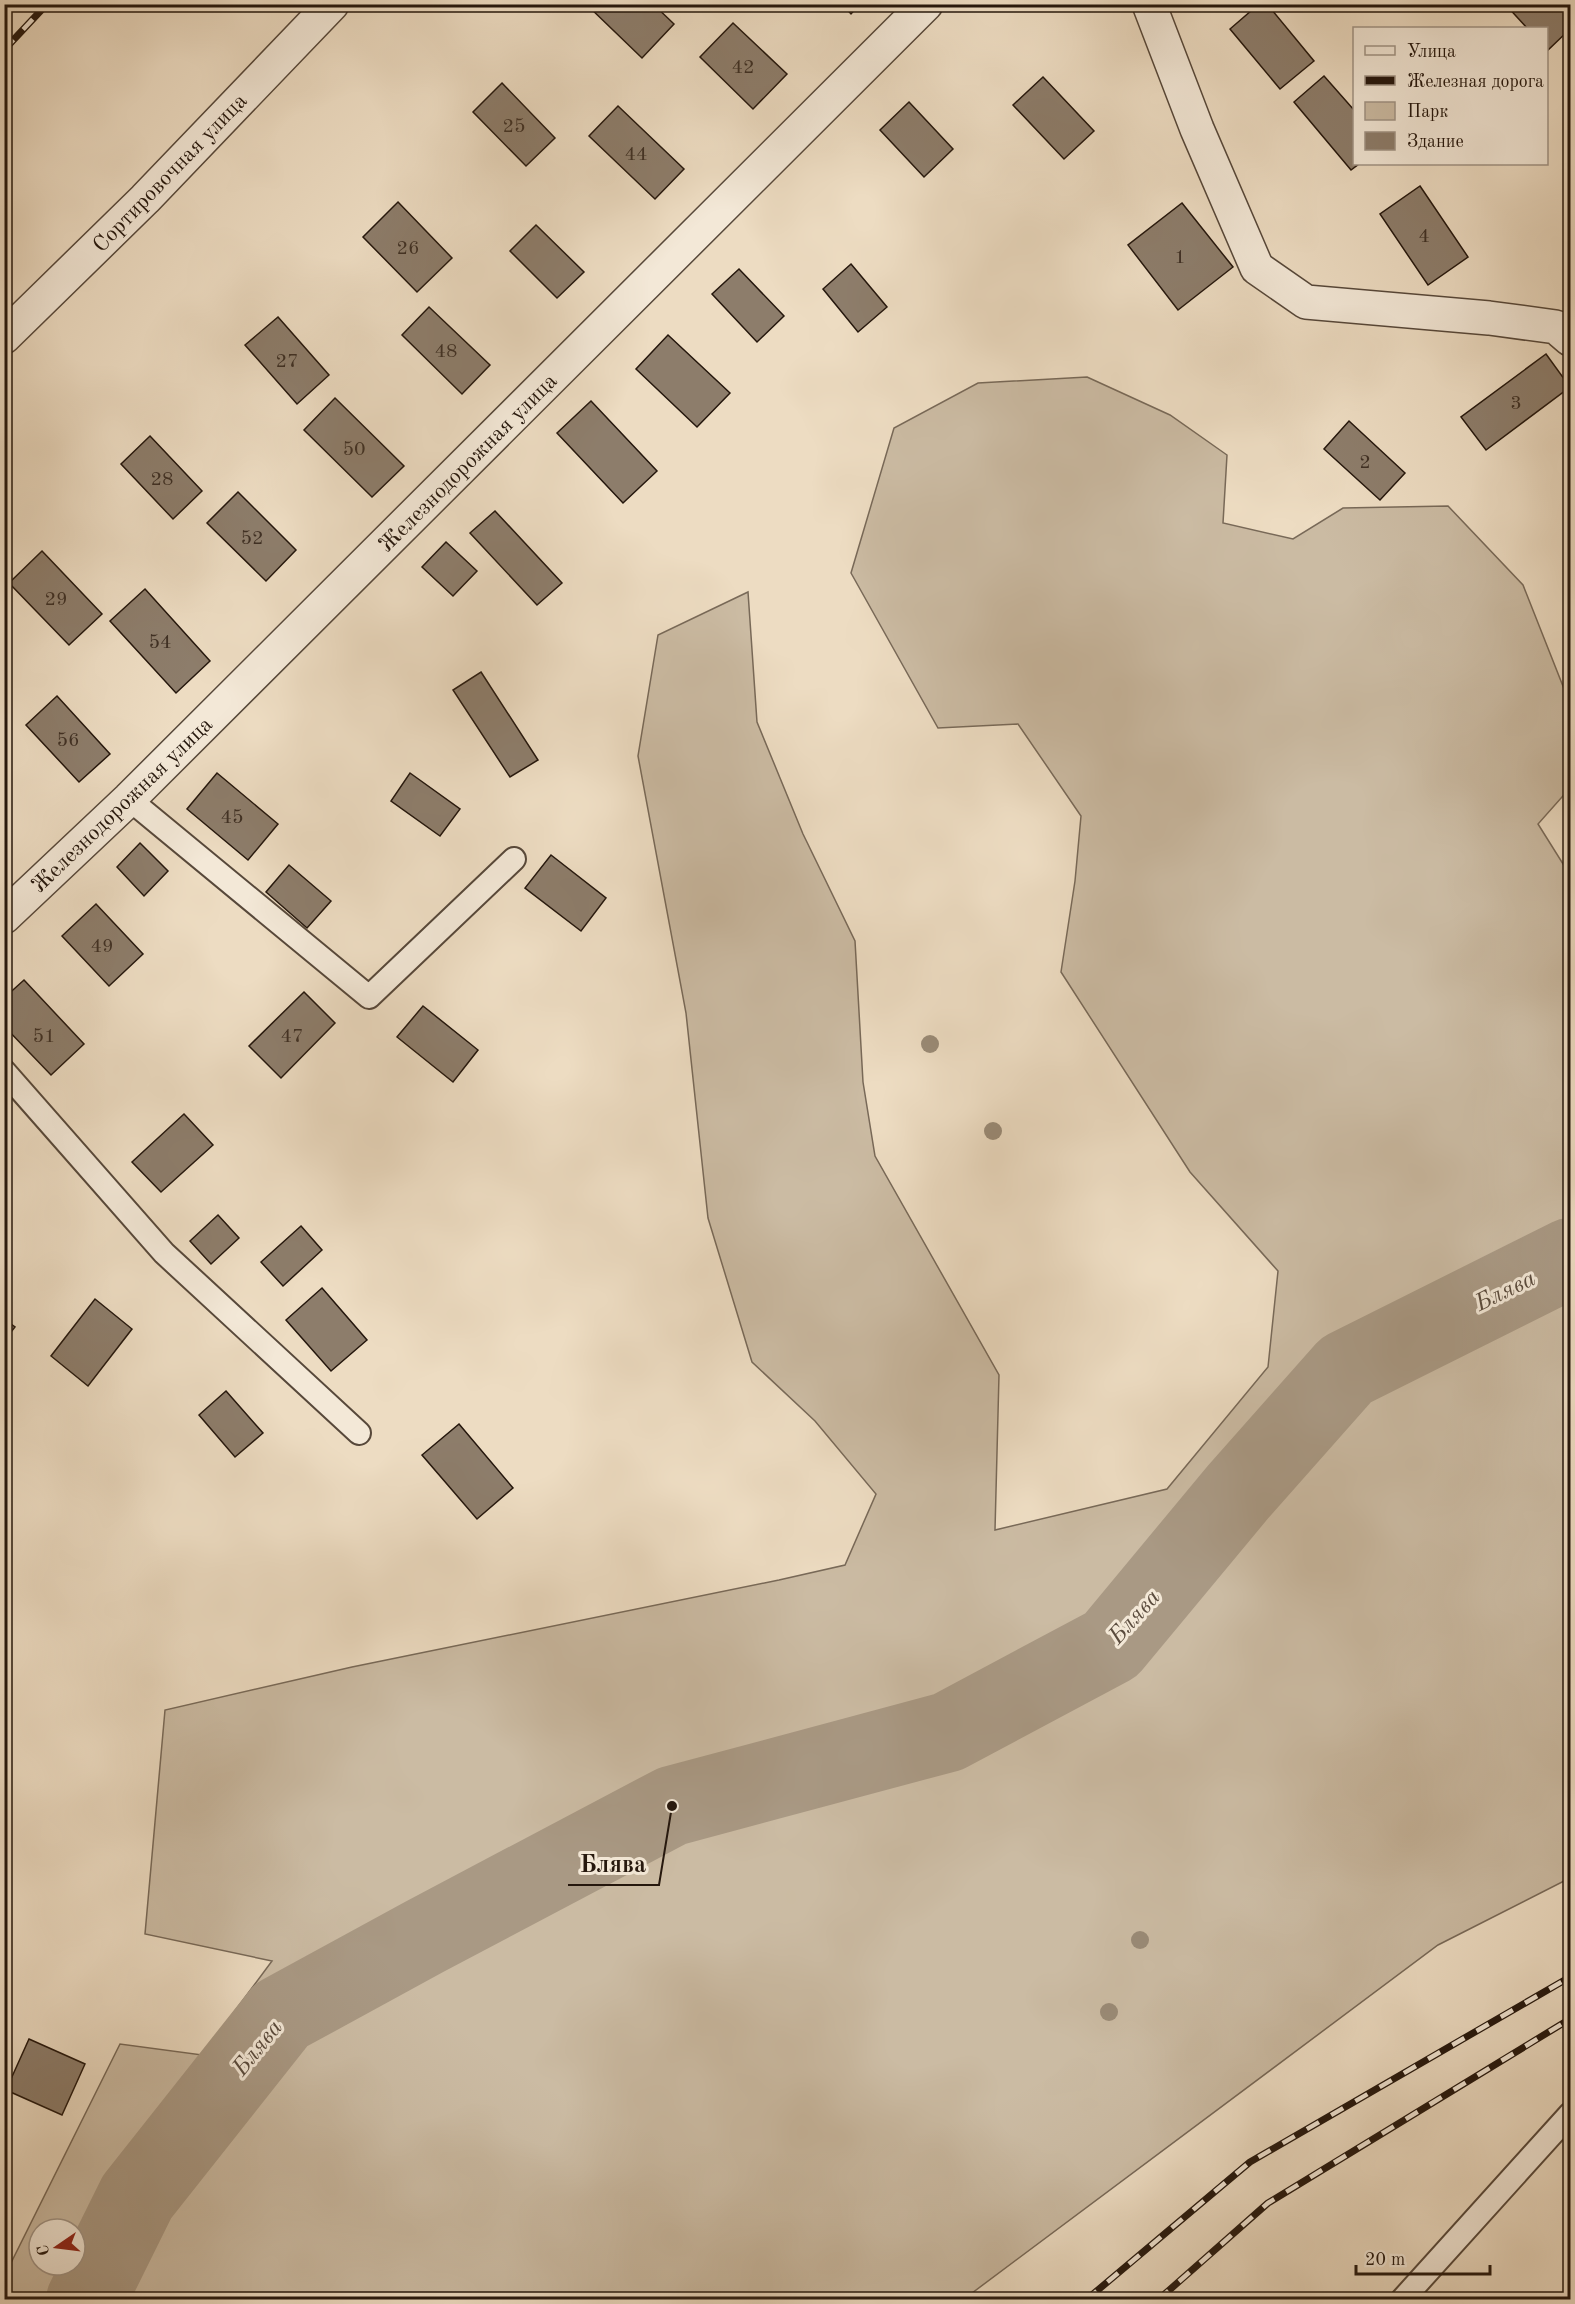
<svg xmlns="http://www.w3.org/2000/svg" width="1575" height="2304" viewBox="0 0 1575 2304" font-family="'Old Standard TT',serif">
	<style>
		.green { fill: #cbbba3; stroke: #786958; stroke-width: 1.5; fill-rule: evenodd }
		.lines { fill: none; stroke-linecap: round; stroke-linejoin: round }
		.river { stroke: #a99984; stroke-width: 80 }
		.building { fill: #8d7d6b; stroke: #25170d; stroke-width: 1.5 }
		.service-casing { stroke: #57483a; stroke-width: 26 }
		.minor-casing { stroke: #57483a; stroke-width: 36 }
		.service { stroke: #f3e8d7; stroke-width: 22 }
		.minor { stroke: #f3e8d7; stroke-width: 33 }
		.rail-casing { stroke: #25170d; stroke-width: 7 }
		.rail { stroke: #f3e8d7; stroke-width: 4.5; stroke-dasharray: 14; stroke-linecap: butt }
		.tree { fill: #9a8b77 }
		.labels { text-anchor: middle; stroke-width: 6; stroke-linejoin: round; paint-order: stroke }
		.number-label { font-size: 20px; fill: #3f3024 }
		.street-label { font-size: 22px; fill: #25170d; stroke: #f3e8d7 }
		.water-label { font-size: 24px; font-style: italic; fill: #5a4b3d; stroke: #f3e8d7 }
		.leader { fill: none; stroke: #25170d; stroke-width: 2 }
		.callout-dot { fill: #25170d; stroke: #f3e8d7; stroke-width: 2 }
		.callout-label { font-size: 24px; text-anchor: middle; font-weight: bold; fill: #25170d; stroke: #f3e8d7; stroke-width: 6; stroke-linejoin: round; paint-order: stroke }
	</style>
	<rect width="100%" height="100%" fill="#eddcc2"/>
	<filter id="stains"><feTurbulence type="fractalNoise" baseFrequency=".00333" numOctaves="4"/><feColorMatrix values="0 0 0 0 .2 0 0 0 0 .09 0 0 0 0 .02 0 0 0 .5 -.17"/></filter>
	<radialGradient id="worn" r=".72"><stop offset=".6" stop-color="#630" stop-opacity="0"/><stop offset="1" stop-color="#630" stop-opacity=".3"/></radialGradient>
	<path class="green" d="M1087,377l83,38 57,40 -4,68 70,16 50,-31 105,-2 75,79 47,119v84l-32,36 32,51v1003l-132,67 -474,354h-959v-24l115,-231 82,11 70,-94 -127,-27 20,-224 187,-43 427,-87 66,-15 31,-71 -61,-73 -63,-59 -44,-144 -22,-205 -48,-257 20,-121 90,-43 9,130 46,112 52,107 8,141 12,74 124,219 -4,155 172,-41 101,-122 10,-96 -88,-99 -129,-200 14,-91 6,-65 -63,-92 -80,4 -87,-155 43,-145 84,-45zM39,2229h36v36h-36z"/>
	<g class="lines">
		<path class="river" d="M86,2300l51,-103 144,-182 143,-78 248,-131 276,-74 163,-87 127,-153 108,-122 224,-112"/>
	</g>
	<g class="building">
		<path d="M586,4h67l21,20 -32,34z"/>
		<path d="M842,4h18l-9,10z"/>
		<path d="M1259,4h8l47,57 -34,28 -50,-60z"/>
		<path d="M1505,4h65v25l-23,22 -1,-23h-19z"/>
		<path d="M733,23l54,51 -34,35 -53,-52z"/>
		<path d="M1324,76l30,34v54h5l-8,6 -57,-68z"/>
		<path d="M1043,77l51,54 -30,28 -51,-54z"/>
		<path d="M502,83l53,55 -29,28 -53,-54z"/>
		<path d="M909,102l44,47 -29,28 -44,-47z"/>
		<path d="M618,106l66,63 -29,30 -66,-63z"/>
		<path d="M1420,186l48,71 -40,28 -48,-71z"/>
		<path d="M398,202l54,56 -35,34 -54,-55z"/>
		<path d="M1182,203l51,64 -55,43 -50,-65z"/>
		<path d="M536,225l48,47 -27,26 -47,-47z"/>
		<path d="M851,264l36,43 -29,25 -35,-43z"/>
		<path d="M739,269l45,47 -27,26 -45,-48z"/>
		<path d="M429,307l61,58 -28,29 -60,-59z"/>
		<path d="M278,317l51,58 -32,29 -52,-59z"/>
		<path d="M668,335l62,58 -33,34 -61,-58z"/>
		<path d="M1546,354l24,33 -84,63 -25,-33z"/>
		<path d="M335,398l69,68 -32,31 -68,-67z"/>
		<path d="M591,401l66,70 -34,32 -66,-70z"/>
		<path d="M1349,421l56,52 -25,27 -56,-51z"/>
		<path d="M150,436l52,55 -29,28 -52,-55z"/>
		<path d="M238,492l58,58 -30,31 -59,-58z"/>
		<path d="M495,511l67,72 -25,22 -67,-72z"/>
		<path d="M446,542l31,29 -24,25 -31,-29z"/>
		<path d="M42,551l60,63 -33,31 -60,-62z"/>
		<path d="M145,589l65,72 -34,32 -66,-72z"/>
		<path d="M481,672l57,88 -28,17 -57,-87z"/>
		<path d="M57,696l53,58 -31,28 -53,-57z"/>
		<path d="M217,773l61,51 -30,36 -61,-51z"/>
		<path d="M410,773l50,36 -20,27 -49,-35z"/>
		<path d="M140,843l28,28 -24,25 -27,-29z"/>
		<path d="M551,855l55,43 -25,33 -56,-43z"/>
		<path d="M289,865l42,36 -24,27 -41,-36z"/>
		<path d="M96,904l47,50 -34,32 -47,-50z"/>
		<path d="M24,980l60,64 -33,31 -47,-49v-28z"/>
		<path d="M304,992l31,31 -54,55 -32,-32z"/>
		<path d="M423,1006l55,44 -25,32 -56,-45z"/>
		<path d="M184,1114l29,31 -52,47 -29,-30z"/>
		<path d="M218,1215l21,23 -28,26 -21,-23z"/>
		<path d="M301,1226l21,24 -39,36 -22,-24z"/>
		<path d="M322,1288l45,52 -36,31 -45,-51z"/>
		<path d="M95,1299l37,30 -44,57 -37,-30z"/>
		<path d="M4,1319l11,8 -11,14z"/>
		<path d="M226,1391l37,42 -28,24 -36,-42z"/>
		<path d="M459,1424l54,64 -36,31 -55,-64z"/>
		<path d="M29,2039l56,25 -23,51 -56,-25z"/>
	</g>
	<g class="lines">
		<defs>
			<g id="service">
				<path d="M129,799l240,198 145,-138"/>
				<path d="M4,1071l160,182 195,180"/>
				<path d="M1402,2300l168,-186"/>
			</g>
			<g id="minor">
				<path d="M1149,4l48,125 60,139 49,34 183,16 67,9 14,12"/>
				<path d="M4,337l141,-138 187,-195"/>
				<path d="M4,917l125,-118 797,-795"/>
			</g>
		</defs>
		<use href="#service" class="service-casing"/>
		<use href="#minor" class="minor-casing"/>
		<use href="#service" class="service"/>
		<use href="#minor" class="minor"/>
		<defs>
			<g id="rail">
				<path d="M4,50l43,-46"/>
				<path d="M1086,2300l164,-138 320,-185"/>
				<path d="M1158,2300l110,-97 302,-184"/>
			</g>
		</defs>
		<use href="#rail" class="rail-casing"/>
		<use href="#rail" class="rail"/>
	</g>
	<g class="tree">
		<circle cx="930" cy="1044" r="9"/>
		<circle cx="993" cy="1131" r="9"/>
		<circle cx="1140" cy="1940" r="9"/>
		<circle cx="1109" cy="2012" r="9"/>
	</g>
	<g class="labels">
		<g class="number-label">
			<text x="743" y="73">42</text>
			<text x="514" y="132">25</text>
			<text x="636" y="160">44</text>
			<text x="1424" y="242">4</text>
			<text x="408" y="254">26</text>
			<text x="1180" y="263">1</text>
			<text x="446" y="357">48</text>
			<text x="287" y="367">27</text>
			<text x="1516" y="409">3</text>
			<text x="354" y="455">50</text>
			<text x="1365" y="468">2</text>
			<text x="162" y="485">28</text>
			<text x="252" y="544">52</text>
			<text x="56" y="605">29</text>
			<text x="160" y="648">54</text>
			<text x="68" y="746">56</text>
			<text x="232" y="823">45</text>
			<text x="102" y="952">49</text>
			<text x="44" y="1042">51</text>
			<text x="292" y="1042">47</text>
		</g>
		<g class="street-label">
			<text transform="translate(169 172) rotate(-46)" y="8">Сортировочная улица</text>
			<text transform="translate(467 462) rotate(-45)" y="8">Железнодорожная улица</text>
			<text transform="translate(121 804) rotate(-44)" y="8">Железнодорожная улица</text>
		</g>
		<g class="water-label">
			<text transform="translate(1505 1290) rotate(-26)" y="8">Блява</text>
			<text transform="translate(1134 1616) rotate(-48)" y="8">Блява</text>
			<text transform="translate(257 2047) rotate(-51)" y="8">Блява</text>
		</g>
	</g>
	<path class="leader" d="M672 1806L659 1885H568"/>
	<circle class="callout-dot" cx="672" cy="1806" r="6"/>
	<g class="callout-label">
		<text x="613" y="1872">Блява</text>
	</g>
	<rect width="1575" height="2304" fill="none" stroke="#eddcc2" stroke-width="24"/>
	<rect x="6" y="6" width="1563" height="2292" fill="none" stroke="#25170d" stroke-width="3"/>
	<rect x="12" y="12" width="1551" height="2280" fill="none" stroke="#25170d" stroke-width="1.5"/>
	<rect x="1353" y="27" width="195" height="138" fill="#f3e8d7" stroke="#a19486" stroke-width="1.5"/>
	<rect x="1365" y="46" width="30" height="9" fill="#f3e8d7" stroke="#a19486" stroke-width="1.5"/>
	<text x="1407" y="57" font-size="18" fill="#25170d">Улица</text>
	<rect x="1365" y="76" width="30" height="9" fill="#25170d" stroke="#a19486" stroke-width="1.5"/>
	<text x="1407" y="87" font-size="18" fill="#25170d">Железная дорога</text>
	<rect x="1365" y="102" width="30" height="18" fill="#cbbba3" stroke="#a19486" stroke-width="1.5"/>
	<text x="1407" y="117" font-size="18" fill="#25170d">Парк</text>
	<rect x="1365" y="132" width="30" height="18" fill="#8d7d6b" stroke="#a19486" stroke-width="1.5"/>
	<text x="1407" y="147" font-size="18" fill="#25170d">Здание</text>
	<g transform="translate(57 2247) rotate(256)"><circle r="28" fill="#f3e8d7" stroke="#a19486" stroke-width="1.5"/>
	<path d="M0-4.5L10 22L0 15L-10 22Z" fill="#8f2418"/>
	<text y="-9" font-size="16" font-weight="bold" text-anchor="middle" fill="#25170d">С</text>
	</g>
	<path d="M1356 2265v9h134v-9" fill="none" stroke="#25170d" stroke-width="3"/>
	<text x="1365" y="2265" font-size="18" fill="#25170d" stroke="#f3e8d7" stroke-width="4.5" paint-order="stroke">20 m</text>
	<rect width="100%" height="100%" filter="url(#stains)"/>
	<rect width="100%" height="100%" fill="url(#worn)"/>
</svg>
